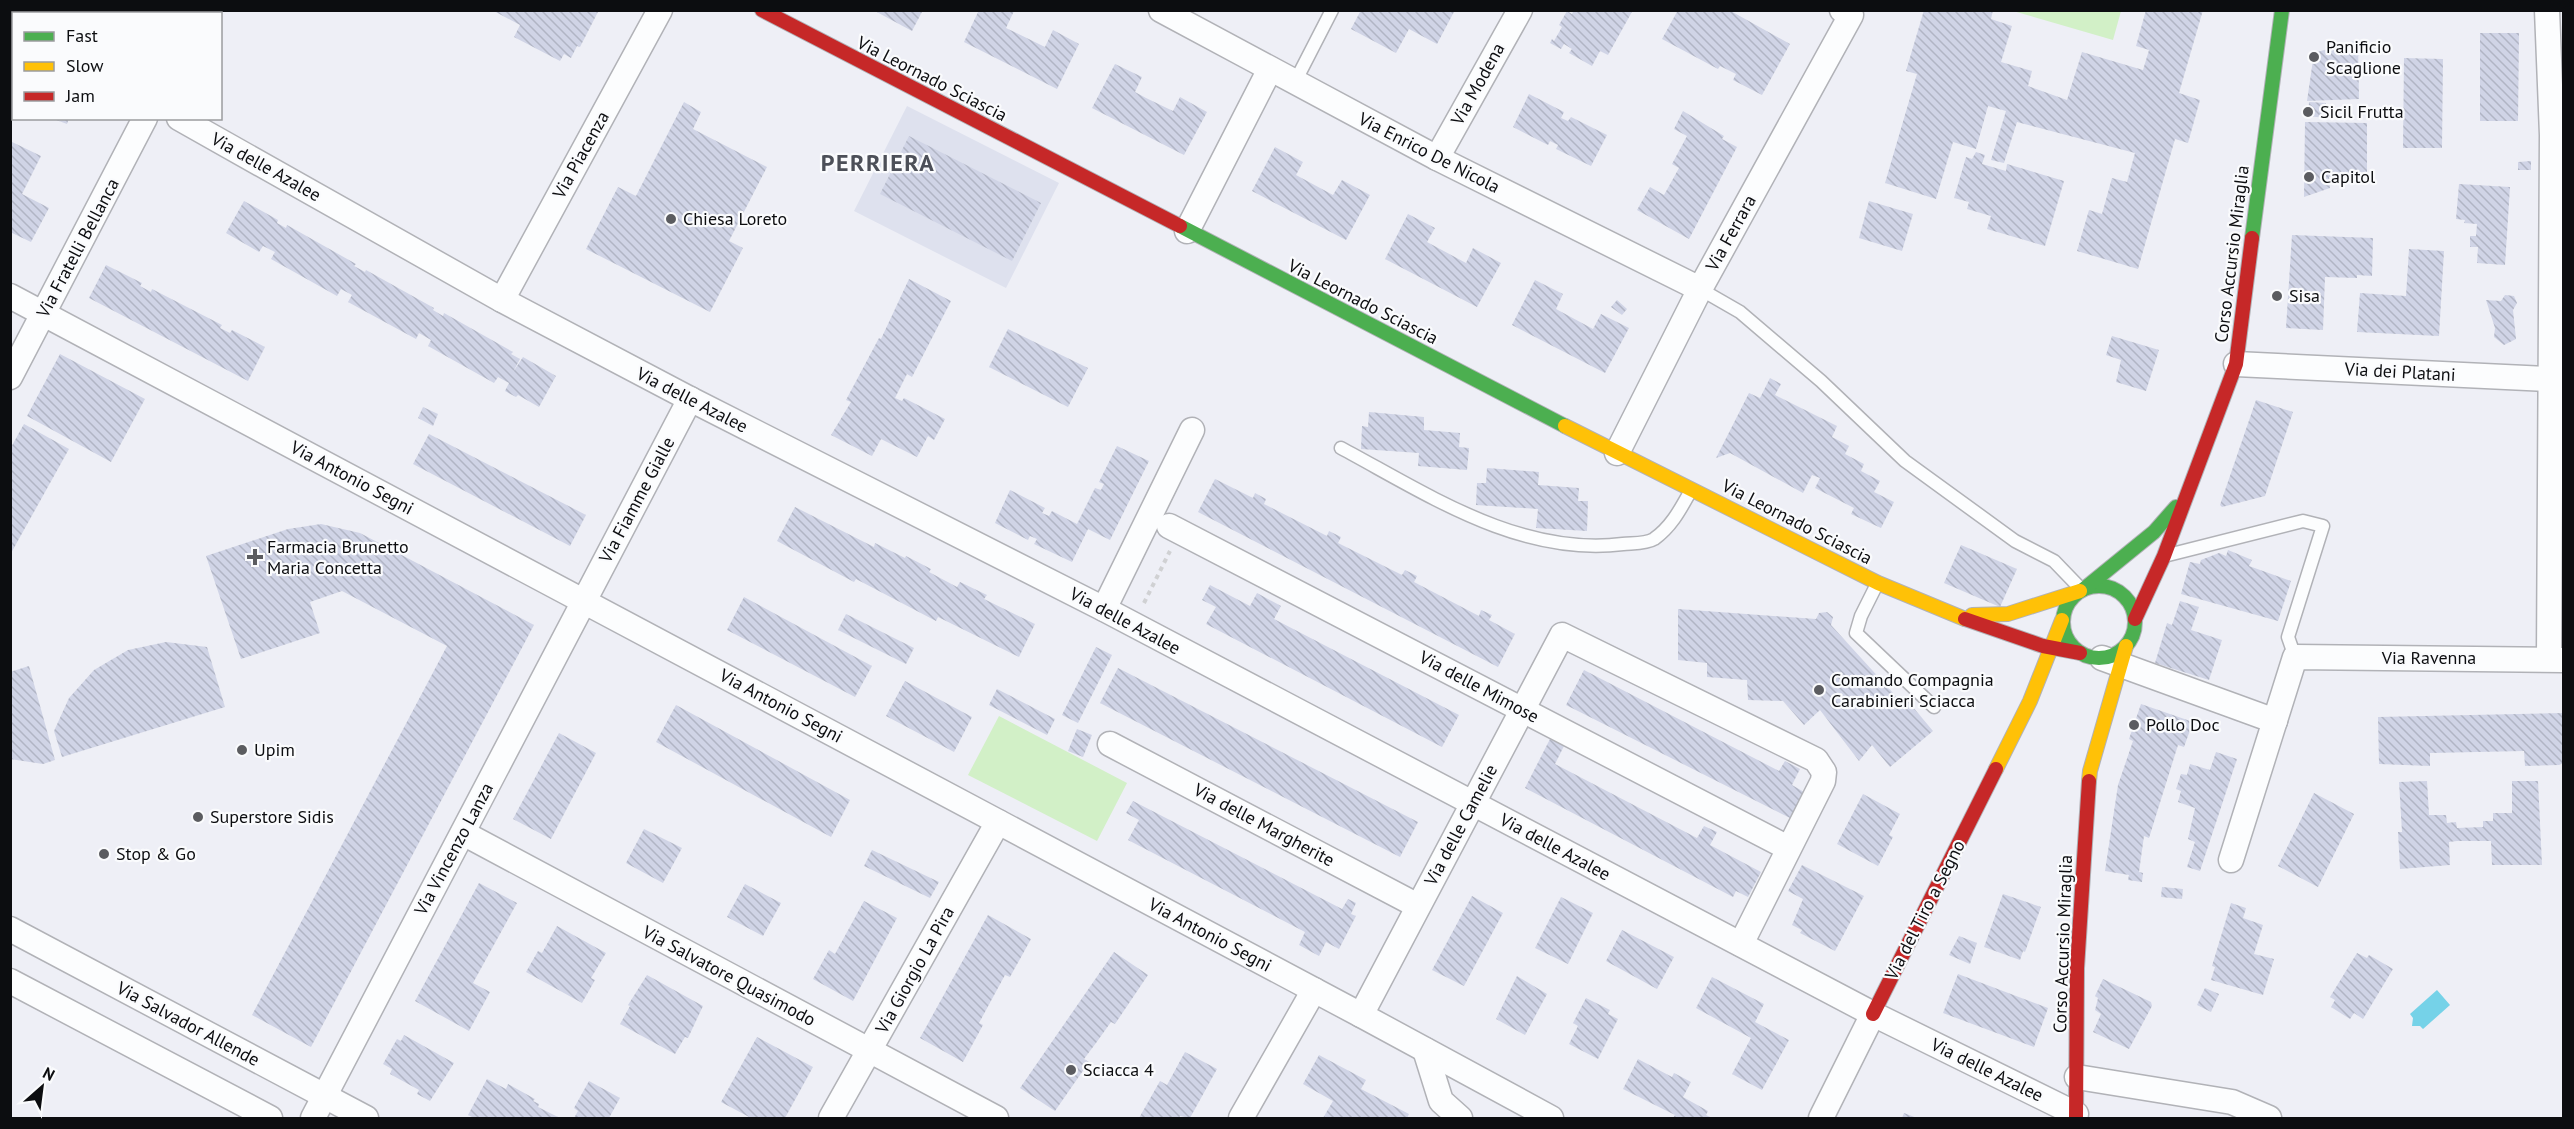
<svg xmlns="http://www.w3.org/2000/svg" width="2574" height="1129" viewBox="0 0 2574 1129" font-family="'PT Sans',sans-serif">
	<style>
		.built { fill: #dee1ee }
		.grass { fill: #d2f0c7 }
		.water { fill: #75d2e8 }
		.building { fill: url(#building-back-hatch) }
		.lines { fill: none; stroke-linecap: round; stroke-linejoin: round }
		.lane-casing { stroke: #b1b2b7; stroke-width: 15 }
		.street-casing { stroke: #b1b2b7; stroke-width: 27 }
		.fast-casing { stroke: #b1b2b7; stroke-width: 16 }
		.slow-casing { stroke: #b1b2b7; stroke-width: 16 }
		.jam-casing { stroke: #b1b2b7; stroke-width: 16 }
		.path { stroke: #d0d1d3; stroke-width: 4; stroke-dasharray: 4.5 4.5; stroke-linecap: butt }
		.lane { stroke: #fcfdfe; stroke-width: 12 }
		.street { stroke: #fcfdfe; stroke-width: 24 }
		.fast { stroke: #4caf50; stroke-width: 14 }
		.slow { stroke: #ffc107; stroke-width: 14 }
		.jam { stroke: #c62828; stroke-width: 14 }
		.poi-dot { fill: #5b5c60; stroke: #fafbfd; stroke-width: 2 }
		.labels { text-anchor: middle; stroke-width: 4.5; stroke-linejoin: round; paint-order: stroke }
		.poi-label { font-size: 18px; fill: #0c0d10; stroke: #fafbfd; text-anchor: start }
		.street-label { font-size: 18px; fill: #0c0d10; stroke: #fafbfd }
		.district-label { font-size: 24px; font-weight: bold; letter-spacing: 1.5px; fill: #4c4f58; stroke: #fafbfd }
	</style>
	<defs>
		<pattern id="building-back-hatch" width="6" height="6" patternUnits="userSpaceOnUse" patternTransform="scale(1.5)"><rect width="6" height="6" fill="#d0d4e6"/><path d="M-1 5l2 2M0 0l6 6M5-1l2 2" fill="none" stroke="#b1b5c4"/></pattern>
	</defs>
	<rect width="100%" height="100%" fill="#eeeff6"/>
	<path class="built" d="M907,106l152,77 -53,105 -152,-77z"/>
	<g class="grass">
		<path d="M2013,11l108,-1v1l-8,29z"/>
		<path d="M999,716l128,67 -30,58 -129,-66z"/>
	</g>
	<path class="water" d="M2437,990l13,15 -27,24 -3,-3h-8l1,-8 -3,-4z"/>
	<g class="building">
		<path d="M86,10h64l-2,4h-56z"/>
		<path d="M492,10h107l-19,37 -3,-1 -6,12 -7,-4 -4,7 -46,-24 6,-12z"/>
		<path d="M873,10h50l-11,21z"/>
		<path d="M979,10l35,1 -8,17 39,19 8,-17 26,14 -22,45 -93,-47z"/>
		<path d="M1361,10h94l-18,34 -28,-15 -13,24 -45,-24z"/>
		<path d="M1574,10h59l-25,45 -8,-4 -8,15 -23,-13 3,-4 -8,-5 -3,5 -11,-6 2,-4 2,2 8,-14 -3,-2 8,-14 5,3z"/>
		<path d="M1678,10h51l61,34 -28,51 -29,-15 3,-6 -16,-8 -2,3 -56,-30z"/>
		<path d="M1924,10h69l-2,9 21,7 -11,36 31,9 -4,15 39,14 15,-48 61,18 6,-20 -13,-4 10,-36h57l-24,83 21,7 -12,43 -13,-4 -37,130 -61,-18 12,-41 13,4 10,-36 15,4 8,-29 -118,-31 -13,41 -13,-3 15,-49 -18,-5 -12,43 -23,-7 -17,57 -51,-16 32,-109 -11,-3z"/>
		<path d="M2480,33h39l-1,88h-38z"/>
		<path d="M2358,40l1,59 -52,2 7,-48z"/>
		<path d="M2404,58l39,1 -1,89h-39z"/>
		<path d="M1115,64l27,13 -7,15 11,6 27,13 7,-14 27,15 -23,43 -92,-47z"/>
		<path d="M10,89l4,1v17l-4,-1z"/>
		<path d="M1529,94l35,18 -3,6 7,3 3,-4 36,18 -16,31 -35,-17 2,-4 -8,-4 -2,4 -35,-18z"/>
		<path d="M684,102l17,10 -8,17 74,38 -38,74 14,7 -33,64 -124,-63 32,-62 18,9z"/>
		<path d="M2309,102l17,1 -1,15 -17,-2z"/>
		<path d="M1683,111l41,25 -2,3 15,8 -48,92 -52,-29 13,-23 14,8 15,-27 -7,-4 15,-28 -13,-7z"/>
		<path d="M51,118h18l-2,6z"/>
		<path d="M2305,122l62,1v54h-38l1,11 -26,9z"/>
		<path d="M909,136l132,67 -29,58 -132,-67z"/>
		<path d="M10,141l31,15 -19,38 27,14 -18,34 -21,-10z"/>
		<path d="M1275,147l28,15 -7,13 37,20 9,-15 28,15 -24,45 -94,-49z"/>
		<path d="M1976,152l9,3 -3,9 24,7 1,-7 57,17 -19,65 -58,-17 4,-13 -24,-7 2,-7 -15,-4 12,-41 6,2z"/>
		<path d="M2531,161v9h-13v-8z"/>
		<path d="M2459,184l51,3 -5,78 -28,-2 1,-16h-8v-11h6l1,-12 -13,-1 1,-3 -9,-1z"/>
		<path d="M244,201l34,19 -1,3 9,5 1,-3 69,39 -2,2 11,6 1,-2 68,38 -1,2 10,6 1,-3 69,39 -2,2 9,5 -7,13 10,-15 33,19 -17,31 -21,-12 -2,2 -11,-6 4,-8 -11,-6 -4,6 -66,-37 3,-6 -12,-7 -3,6 -68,-37 4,-7 -11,-6 -4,7 -66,-37 4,-7 -12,-6 -4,6 -33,-19z"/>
		<path d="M1869,201l44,13 -11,37 -43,-13z"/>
		<path d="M1408,214l27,14 -8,14 39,21 7,-15 28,15 -24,44 -92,-48z"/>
		<path d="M2292,235l81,3 -1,38 -15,-1v3l-32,-1 -2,53 -37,-2z"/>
		<path d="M2409,249l35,2 -5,85 -82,-4 3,-39 46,3z"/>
		<path d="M106,265l36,18 -2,3 11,6 1,-3 70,36 -2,3 10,5 2,-3 33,17 -17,34 -159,-83z"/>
		<path d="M909,279l42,22 -39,76 -5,-3 -12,24 7,3 2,-3 41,21 -11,21 -6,-4 -11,21 -36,-18 -9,17 -41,-21 20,-33 -5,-2 33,-62 2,1z"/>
		<path d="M1535,280l28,14 -7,15 37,20 8,-15 28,14 -24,45 -93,-48z"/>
		<path d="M2505,295l9,1 3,7 -4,7 3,29 -12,6 -10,-8 1,-9 -9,-28 15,1z"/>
		<path d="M1617,300l10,9 -5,6 -11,-8z"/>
		<path d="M1008,329l80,39 -20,39 -79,-40z"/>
		<path d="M2112,336l47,14 -13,41 -30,-9 5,-22 -15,-5z"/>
		<path d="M60,354l85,45 -34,63 -84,-46z"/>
		<path d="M1770,378l11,6 -6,11 62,31 -5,11 17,9 -4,8 19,10 -3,7 19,10 -6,11 20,10 -13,26 -30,-14 3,-6 -39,-20 5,-10 -8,-3 -9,18 -73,-40 -14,5 33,-65 11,5z"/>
		<path d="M2256,400l37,12 -28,84 -43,11 -2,-2z"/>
		<path d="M423,407l15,7 -5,12 -15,-8z"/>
		<path d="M1369,412l55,5v13l36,3 -1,14 10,1 -2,22 -49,-4 1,-13 -58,-4 1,-23 6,1z"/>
		<path d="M24,424l45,25 -59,106v-106z"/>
		<path d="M429,434l157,81 -16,31 -157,-82z"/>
		<path d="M1117,446l32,15 -39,79 -22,-11 -16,33 -38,-18 3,-5 -7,-3 -2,4 -33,-17 15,-33 35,18 -3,5 7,3 3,-5 25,13 18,-36 6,2 3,-6 -5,-2z"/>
		<path d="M1487,468l52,4 -1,13 41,3 -1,13h10l-1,30 -51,-3 2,-19 -62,-4 1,-22h9z"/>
		<path d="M1215,479l38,19 2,-5 11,6 -2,5 63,32 2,-5 12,6 -3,6 64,32 3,-5 12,6 -3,6 65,34 2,-6 11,5 -3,5 26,14 -17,33 -300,-155z"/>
		<path d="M795,507l79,40 1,-4 30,15 1,-2 25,13 -2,3 28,15 3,-5 27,13 -3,4 51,25 -16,33 -81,-40 -2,4 -80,-42 -2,3 -77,-41z"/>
		<path d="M321,524l39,9 174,92 -223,422 -59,-32 195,-369 -105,-55 -32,11 10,31 -79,26 -35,-103 82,-27z"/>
		<path d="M1961,545l56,24 -17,38 -56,-24z"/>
		<path d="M2228,550l24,10 -3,6 42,15 -13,40 -97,-27 9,-32 10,2 1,-4 18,-7 7,3z"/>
		<path d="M1210,585l40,21 7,-13 24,13 -7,13 185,96 -17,32 -236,-123 10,-17 -14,-7z"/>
		<path d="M744,597l128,69 -17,31 -128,-67z"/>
		<path d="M2180,601l19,6 -8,23 31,10 -13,40 -54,-17 12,-40 5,2z"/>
		<path d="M1678,609l138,10 3,-6 8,-1 6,5 -2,8 72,79 4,-4 26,31 -43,36 -18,-22 -13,16 -39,-51 -16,15 -21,-24 -35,-1 -1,-20 -40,-3v-14l-29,-3z"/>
		<path d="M846,614l68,34 -8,16 -68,-34z"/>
		<path d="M166,642l41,5 18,60 -163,50 -8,-26 15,-33 25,-28 34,-20z"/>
		<path d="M1096,647l16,8 -34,68 -16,-8z"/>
		<path d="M29,666l26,94 -12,4 -33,-5v-87z"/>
		<path d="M1118,668l300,154 -18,35 -300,-154z"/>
		<path d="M1584,670l195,101 6,-10 15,8 -8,16 12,7 -14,26 -224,-113z"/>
		<path d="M905,681l67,36 -18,35 -68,-36z"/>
		<path d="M997,689l58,30 -8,16 -58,-30z"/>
		<path d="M2141,704l52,18 -9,25 -6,-2 -29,93 -5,-2 -5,36 4,1 -1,9 -14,-2 1,-5 -24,-4 13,-86 15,-44 -4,-2z"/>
		<path d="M676,705l174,95 -19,37 -175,-95z"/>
		<path d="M2564,713v50l-5,2 -34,1 -1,-15 -94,2v13l-51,-2 -1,-47z"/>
		<path d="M1077,729l15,6 -9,22 -15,-6z"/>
		<path d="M559,733l37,20 -45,86 -38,-20z"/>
		<path d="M1550,739l14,7 -9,18 142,74 7,-12 13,6 -7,13 51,27 -13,25 -12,-6 -3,6 -208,-109z"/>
		<path d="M2216,752l21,7 -37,112 -13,-4 8,-25 -7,-3 7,-31 -17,-6 3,-11 -5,-2 5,-15 6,1 3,-11 20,6z"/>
		<path d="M2427,781l2,34h17l1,8 9,-1 1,6 26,-1v-6h10v-8h19v-32h26l4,84h-50l-1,-24h-34l-8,1 1,23 -50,4 -2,-37h4l-3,-50z"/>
		<path d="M2314,793l40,21 -36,73 -40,-21z"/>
		<path d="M1863,794l37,20 -11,21 4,2 -15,29 -41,-22z"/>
		<path d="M1133,801l209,108 6,-10 8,4 -5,11 5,2 -17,33 -13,-7 -7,14 -20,-11 6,-13 -177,-92 11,-20 -13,-7z"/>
		<path d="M644,829l38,19 -19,35 -37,-20z"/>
		<path d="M872,850l67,32 -9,16 -66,-32z"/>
		<path d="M1802,865l62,31 -29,55 -35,-18 2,-3 -10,-5 11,-26 -15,-8z"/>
		<path d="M479,883l38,20 -44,80 17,9 -21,39 -54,-30z"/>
		<path d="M745,884l36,19 -18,33 -36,-19z"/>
		<path d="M2162,887l21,2 -1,10 -21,-2z"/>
		<path d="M2003,894l38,13 -16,45 -2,-1 -3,9 -36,-13z"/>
		<path d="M1472,896l31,17 -39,73 -32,-16z"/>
		<path d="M1561,897l32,16 -25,51 -33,-16z"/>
		<path d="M864,901l33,17 -44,83 -40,-22 16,-29 6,4z"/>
		<path d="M2231,903l15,5 -3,10 20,7 -9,29 20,5 -11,36 -52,-15 4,-13 -3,-1z"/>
		<path d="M988,915l43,24 -21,38 -5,-2 -26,48 4,2 -20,37 -43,-24z"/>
		<path d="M557,926l49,27 -15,25 4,2 -13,23 -56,-31 12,-21 4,2z"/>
		<path d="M1622,930l52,27 -17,32 -51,-28z"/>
		<path d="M1959,936l18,7 -7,21 -21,-9z"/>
		<path d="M1114,952l34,23 -33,49 -4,-2 -15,21 -12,16 5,3 -34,49 -35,-23z"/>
		<path d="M2357,953l10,5 2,-3 24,14 -30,50 -9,-6 -4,6 -19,-12 4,-7 -5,-3z"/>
		<path d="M1958,974l90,34 -14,39 -91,-34z"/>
		<path d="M647,975l56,31 -15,32 -3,-1 -10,17 -55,-30 10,-18 -2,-1z"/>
		<path d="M1517,976l30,18 -22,41 -29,-16z"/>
		<path d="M1712,977l52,27 -9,18 34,18 -27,50 -30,-16 19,-36 -55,-30z"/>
		<path d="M2103,979l48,23 1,4 -23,43 -36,-17 8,-18 -6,-4 3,-12 -3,-2z"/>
		<path d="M2205,988l14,6 -8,18 -14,-7z"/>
		<path d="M1586,998l24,12 -2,4 10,5 -20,40 -29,-15 9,-18 -5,-3z"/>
		<path d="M404,1035l50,28 -24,38 -13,-7 2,-4 -29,-16 2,-5 -9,-5 14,-25 4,2z"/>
		<path d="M757,1037l56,30 -28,51h-34l-30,-16z"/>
		<path d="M1185,1052l32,17 -27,49 -10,-2 -1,2h-40l21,-37 7,4z"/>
		<path d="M1319,1055l47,25 -5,9 48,25 -2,4h-84l10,-17 -30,-17z"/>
		<path d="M1638,1059l34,18 2,-4 17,9 -8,15 25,14 -2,4 6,3h-39l2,-3 -52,-26z"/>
		<path d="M487,1079l19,10 2,-5 27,15 -2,2 6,3 -1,3 22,11h-86l-6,-3z"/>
		<path d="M589,1081l31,17 -11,20h-35l4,-7 -4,-3z"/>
		<path d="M1904,1113l13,5h-15z"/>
	</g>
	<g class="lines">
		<defs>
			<g id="lane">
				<path d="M1295,82l37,-72"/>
				<path d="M1700,289l40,23 81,69 84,80 110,80 39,20 27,28"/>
				<path d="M1341,448c86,46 179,109 282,96 9,-1 23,0 31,-5 17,-12 26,-29 36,-47"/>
				<path d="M2168,555l135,-34 20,5 -35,111 7,20"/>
				<path d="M1877,584l-16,32 -5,17 78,74"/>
			</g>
			<g id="street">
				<path d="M1161,10l276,148 263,131"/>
				<path d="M2547,10l5,125 -3,524"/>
				<path d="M199,14l2,-4"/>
				<path d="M10,28l4,1"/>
				<path d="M179,118l323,182 188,99 414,210 769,405 203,100"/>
				<path d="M1437,158l83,-148"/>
				<path d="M1187,231l83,-162"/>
				<path d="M10,296l1351,719 190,103"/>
				<path d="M502,300l158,-290"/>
				<path d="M2236,364l313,15 14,-2"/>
				<path d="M10,377l135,-259"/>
				<path d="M1617,453l83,-164 151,-274 -9,-5"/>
				<path d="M1169,526l619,322"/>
				<path d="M1104,609l88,-179"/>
				<path d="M2102,658l173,63"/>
				<path d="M1110,744l308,162"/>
				<path d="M463,833l533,285"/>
				<path d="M2231,860l64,-203 268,3"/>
				<path d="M10,929l356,189"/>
				<path d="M10,981l260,137"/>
				<path d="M1361,1015l201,-380 254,125 8,12 -1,9 -82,163"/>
				<path d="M1425,1050l16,51 19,17"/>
				<path d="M2077,1077l155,25 37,16"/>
				<path d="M313,1118l377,-719"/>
				<path d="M831,1118l167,-296"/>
				<path d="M1241,1118l73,-128"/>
				<path d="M1821,1118l52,-104"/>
			</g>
			<g id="fast">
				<path d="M1180,226l385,200"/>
				<path d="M2252,238l30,-228"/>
				<circle cx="2099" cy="622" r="36"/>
				<path d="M2084,589l70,-57 22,-25"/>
			</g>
			<g id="slow">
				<path d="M1565,426l313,157 87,36"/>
				<path d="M1972,615l36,-1 72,-23"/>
				<path d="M1996,769l34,-68 32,-81"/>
				<path d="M2089,781l1,-10 36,-125"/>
			</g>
			<g id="jam">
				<path d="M762,10l418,216"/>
				<path d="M1965,619l78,27 37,7"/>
				<path d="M2135,619l29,-63 72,-192 16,-126"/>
				<path d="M1873,1014l123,-245"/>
				<path d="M2076,1118l1,-150 12,-187"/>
			</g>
		</defs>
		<use href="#lane" class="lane-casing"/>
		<use href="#street" class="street-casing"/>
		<use href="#fast" class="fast-casing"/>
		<use href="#slow" class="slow-casing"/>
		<use href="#jam" class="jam-casing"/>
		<path class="path" d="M1144,603l26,-52"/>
		<use href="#lane" class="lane"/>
		<use href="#street" class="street"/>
		<use href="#fast" class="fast"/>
		<use href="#slow" class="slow"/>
		<use href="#jam" class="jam"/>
	</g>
	<g class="poi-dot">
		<circle cx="2314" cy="57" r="6"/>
		<circle cx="2308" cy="112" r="6"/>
		<circle cx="2309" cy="177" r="6"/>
		<circle cx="671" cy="219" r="6"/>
		<circle cx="2277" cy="296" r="6"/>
		<path d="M252 548h6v6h6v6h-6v6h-6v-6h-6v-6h6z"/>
		<circle cx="1819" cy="690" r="6"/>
		<circle cx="2134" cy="725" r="6"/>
		<circle cx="242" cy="750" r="6"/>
		<circle cx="198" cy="817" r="6"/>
		<circle cx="104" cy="854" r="6"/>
		<circle cx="1071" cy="1070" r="6"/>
	</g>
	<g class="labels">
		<g class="poi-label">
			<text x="2326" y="53">Panificio<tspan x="2326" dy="21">Scaglione</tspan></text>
			<text x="2320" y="118">Sicil Frutta</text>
			<text x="2321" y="183">Capitol</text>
			<text x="683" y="225">Chiesa Loreto</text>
			<text x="2289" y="302">Sisa</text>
			<text x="267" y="553">Farmacia Brunetto<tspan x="267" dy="21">Maria Concetta</tspan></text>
			<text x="1831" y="686">Comando Compagnia<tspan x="1831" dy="21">Carabinieri Sciacca</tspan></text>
			<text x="2146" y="731">Pollo Doc</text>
			<text x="254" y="756">Upim</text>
			<text x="210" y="823">Superstore Sidis</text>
			<text x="116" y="860">Stop &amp; Go</text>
			<text x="1083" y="1076">Sciacca 4</text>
		</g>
		<g class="street-label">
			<text transform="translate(932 79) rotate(27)" y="6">Via Leornado Sciascia</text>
			<text transform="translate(1478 84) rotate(-61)" y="6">Via Modena</text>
			<text transform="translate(1429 153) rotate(27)" y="6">Via Enrico De Nicola</text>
			<text transform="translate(581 155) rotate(-61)" y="6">Via Piacenza</text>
			<text transform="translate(266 167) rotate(29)" y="6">Via delle Azalee</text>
			<text transform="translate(1731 233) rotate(-61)" y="6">Via Ferrara</text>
			<text transform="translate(78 248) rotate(-62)" y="6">Via Fratelli Bellanca</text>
			<text transform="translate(2232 254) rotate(-83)" y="6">Corso Accursio Miraglia</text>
			<text transform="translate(1363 302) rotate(27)" y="6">Via Leornado Sciascia</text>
			<text transform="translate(2400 372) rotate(3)" y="6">Via dei Platani</text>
			<text transform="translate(692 400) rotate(27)" y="6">Via delle Azalee</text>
			<text transform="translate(352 478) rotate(28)" y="6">Via Antonio Segni</text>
			<text transform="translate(637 500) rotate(-62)" y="6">Via Fiamme Gialle</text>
			<text transform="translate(1797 522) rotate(27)" y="6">Via Leornado Sciascia</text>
			<text transform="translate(1125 621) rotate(28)" y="6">Via delle Azalee</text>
			<text x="2429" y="664">Via Ravenna</text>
			<text transform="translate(1479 687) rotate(28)" y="6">Via delle Mimose</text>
			<text transform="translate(781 706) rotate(28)" y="6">Via Antonio Segni</text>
			<text transform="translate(1264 825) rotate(28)" y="6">Via delle Margherite</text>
			<text transform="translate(1461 825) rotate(-62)" y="6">Via delle Camelie</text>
			<text transform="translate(1555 847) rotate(28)" y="6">Via delle Azalee</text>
			<text transform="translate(454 849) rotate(-62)" y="6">Via Vincenzo Lanza</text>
			<text transform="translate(1925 910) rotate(-63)" y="6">Via del Tiro a Segno</text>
			<text transform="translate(1210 935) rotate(28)" y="6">Via Antonio Segni</text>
			<text transform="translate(2063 944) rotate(-88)" y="6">Corso Accursio Miraglia</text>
			<text transform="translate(915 970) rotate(-61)" y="6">Via Giorgio La Pira</text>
			<text transform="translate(729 976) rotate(28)" y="6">Via Salvatore Quasimodo</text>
			<text transform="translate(188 1024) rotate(28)" y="6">Via Salvador Allende</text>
			<text transform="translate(1987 1070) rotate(26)" y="6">Via delle Azalee</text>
		</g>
		<g class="district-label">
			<text x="878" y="171">PERRIERA</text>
		</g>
	</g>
	<rect width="2574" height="1129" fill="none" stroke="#0c0d10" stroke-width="24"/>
	<rect x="12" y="12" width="210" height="108" fill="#fafbfd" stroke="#9b9c9e" stroke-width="1.5"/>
	<rect x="24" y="32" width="30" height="9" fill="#4caf50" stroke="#9b9c9e" stroke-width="1.5"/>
	<text x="66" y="42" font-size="18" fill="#0c0d10">Fast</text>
	<rect x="24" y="62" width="30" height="9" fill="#ffc107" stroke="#9b9c9e" stroke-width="1.5"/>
	<text x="66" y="72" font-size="18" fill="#0c0d10">Slow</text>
	<rect x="24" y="92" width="30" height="9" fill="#c62828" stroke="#9b9c9e" stroke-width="1.5"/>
	<text x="66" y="102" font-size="18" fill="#0c0d10">Jam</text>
	<g transform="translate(42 1087) rotate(28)" stroke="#fafbfd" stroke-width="4.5" paint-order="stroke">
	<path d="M0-4.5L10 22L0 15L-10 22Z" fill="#0c0d10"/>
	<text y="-9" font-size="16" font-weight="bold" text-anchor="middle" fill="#0c0d10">N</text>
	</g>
</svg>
